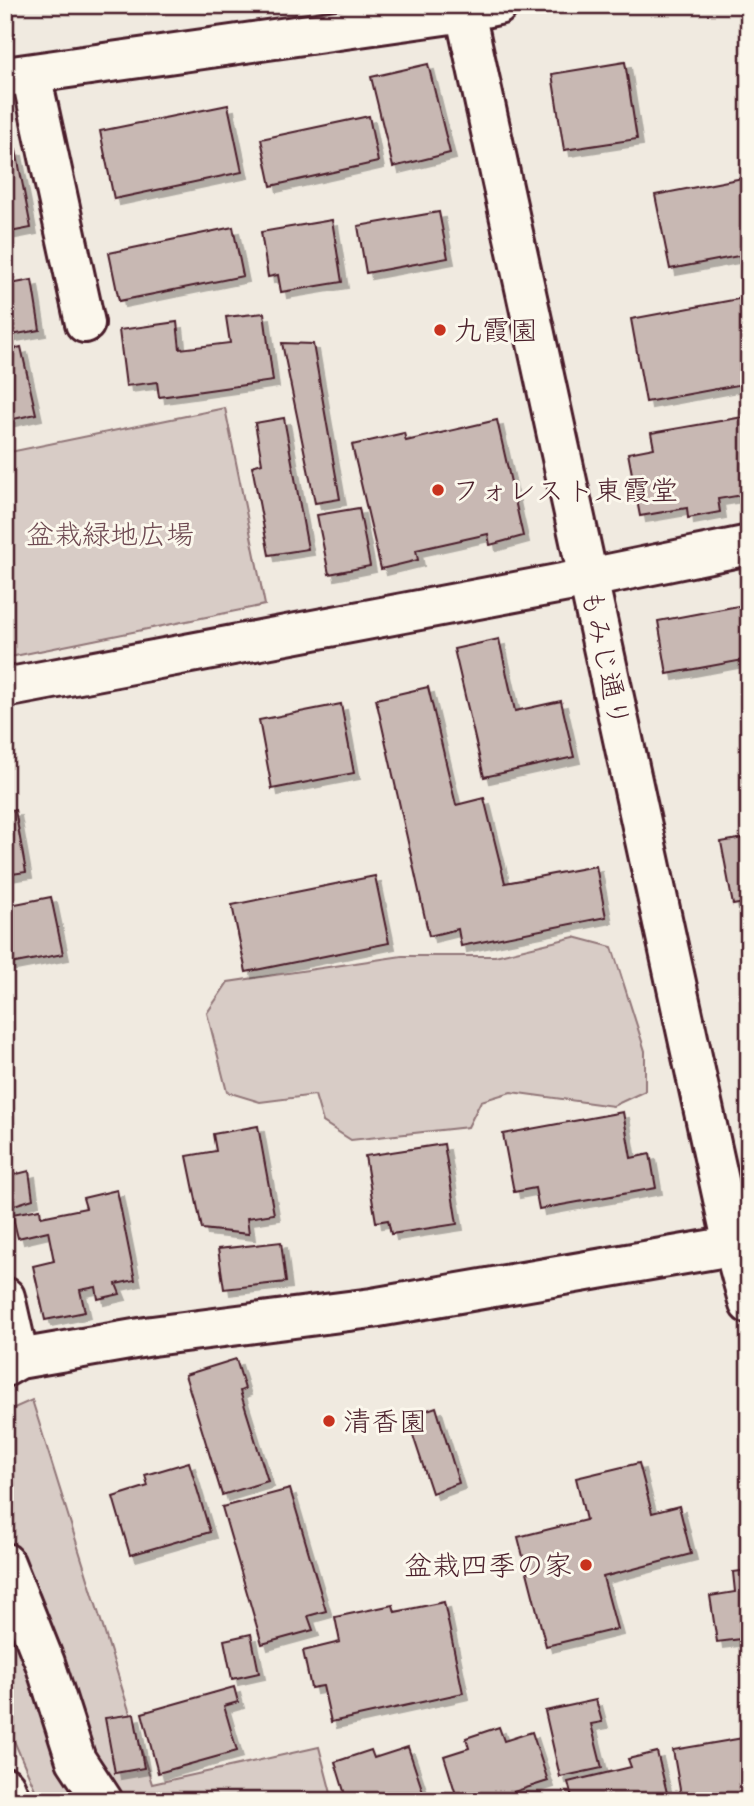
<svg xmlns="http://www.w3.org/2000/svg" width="754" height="1806" viewBox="0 0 754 1806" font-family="'Indie Flower','Klee One',sans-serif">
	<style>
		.green { fill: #d8ccc6; stroke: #917678; stroke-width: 2 }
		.building { fill: #c8b8b3; stroke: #4a1f2b; stroke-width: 2; filter: url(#shadow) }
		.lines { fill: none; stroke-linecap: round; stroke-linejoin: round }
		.minor-casing { stroke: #4a1f2b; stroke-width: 44 }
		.minor { stroke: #fbf7ec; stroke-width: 38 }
		.poi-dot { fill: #c8321e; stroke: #fbf7ec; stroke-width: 2.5 }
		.labels { text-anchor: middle; stroke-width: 6; stroke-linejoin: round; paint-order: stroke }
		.poi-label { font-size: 28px; fill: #4a1f2b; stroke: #fbf7ec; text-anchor: start }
		.park-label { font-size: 28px; fill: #6e4a52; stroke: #fbf7ec }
		.street-label { font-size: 28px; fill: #4a1f2b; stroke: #fbf7ec }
	</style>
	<defs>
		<filter id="shadow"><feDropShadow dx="6" dy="6" stdDeviation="0" flood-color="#0004"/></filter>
	</defs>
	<rect width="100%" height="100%" fill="#f0eae0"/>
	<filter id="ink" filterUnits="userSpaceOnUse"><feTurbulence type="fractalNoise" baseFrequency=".0143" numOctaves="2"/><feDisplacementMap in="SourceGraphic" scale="14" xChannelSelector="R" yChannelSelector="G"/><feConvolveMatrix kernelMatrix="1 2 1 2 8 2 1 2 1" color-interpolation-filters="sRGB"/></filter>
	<g filter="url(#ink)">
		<g class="green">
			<path d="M225,408l40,197 -260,53v-205z"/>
			<path d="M574,937l38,10 33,104v40l-32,15 -102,-14 -30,9 -13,26 -117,13 -28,-18 -8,-27 -55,7 -33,-10 -20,-79 21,-31 174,-26h93z"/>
			<path d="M32,1400l120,384 167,-37 14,54h-293l-35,-81v-308z"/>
		</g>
		<g class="building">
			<path d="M625,62l12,77 -73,11 -12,-76z"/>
			<path d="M428,64l22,89 -57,14 -22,-90z"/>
			<path d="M228,105l14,67 -128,27 -14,-68z"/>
			<path d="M369,116l9,46 -107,24 -10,-47z"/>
			<path d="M16,150l15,78 -26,5v-81z"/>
			<path d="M748,177l1,77 -79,15 -15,-74z"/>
			<path d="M439,212l9,46 -82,15 -8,-47z"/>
			<path d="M332,220l10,62 -61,10 -3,-17 -10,2 -7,-45z"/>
			<path d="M233,227l10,49 -124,25 -10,-48z"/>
			<path d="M32,280l8,50 -35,6v-51z"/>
			<path d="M749,297v86l-103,19 -15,-83z"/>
			<path d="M264,313l9,68 -114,16 -2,-15 -31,4 -7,-56 58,-8 3,27 50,-6 -4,-26z"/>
			<path d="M282,343l31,1 27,155 -25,4z"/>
			<path d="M21,347l15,67 -31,7v-70z"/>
			<path d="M749,416v78l-31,5 2,13 -32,6 -1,-10 -47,8 -12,-63 26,-5 -3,-15z"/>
			<path d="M284,418l24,131 -39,6 -17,-89 10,-3 -7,-40z"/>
			<path d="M497,420l26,116 -33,9 -2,-11 -72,16 2,10 -37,9 -29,-124 52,-12 2,8z"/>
			<path d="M359,508l11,58 -41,8 -12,-59z"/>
			<path d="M749,604v55l-82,15 -9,-53z"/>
			<path d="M499,639l16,72 46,-10 13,56 -90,20 -30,-128z"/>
			<path d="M428,687l28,118 28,-7 21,85 91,-17 10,51 -145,29 -3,-17 -29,7 -53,-237z"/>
			<path d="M341,704l13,69 -82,16 -13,-69z"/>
			<path d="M15,810l11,62 -21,3v-64z"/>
			<path d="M749,837v65l-16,3 -12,-63z"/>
			<path d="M375,876l14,67 -143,29 -14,-67z"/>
			<path d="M51,897l12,57 -58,11v-59z"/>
			<path d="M623,1112l8,46 19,-4 6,34 -117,21 -4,-21 -21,4 -11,-58z"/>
			<path d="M258,1126l16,88 -27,4 2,16 -47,-5 -15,-73 29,-5 -3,-17z"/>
			<path d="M444,1144l13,80 -66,10 -3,-14 -12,2 -11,-66z"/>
			<path d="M29,1171l4,28 -28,9v-31z"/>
			<path d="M117,1190l18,90 -19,4 4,10 -22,5 -2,-12 -16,3 5,22 -40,8 -12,-54 21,-5 -6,-30 -30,7 -6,-24 28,-5 1,8 45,-9 -3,-10z"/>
			<path d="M281,1242l5,40 -62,7 -6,-40z"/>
			<path d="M236,1359l9,30 -5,2 28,90 -46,14 -37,-120z"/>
			<path d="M436,1407l23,76 -27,10 -25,-76z"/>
			<path d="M189,1462l21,70 -80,23 -17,-58 35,-11 -3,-11z"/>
			<path d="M639,1463l13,50 27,-7 12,48 -88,23 14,52 -71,17 -28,-109 68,-17 -10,-42z"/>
			<path d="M290,1489l36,122 -18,5 5,14 -51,14 -40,-137z"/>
			<path d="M749,1570v68l-32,4 -7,-46 25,-4 -2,-20z"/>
			<path d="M444,1602l19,91 -132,29 -8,-36 -12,2 -8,-37 37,-9 -5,-25 58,-12 2,7z"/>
			<path d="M251,1634l8,39 -27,6 -8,-39z"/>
			<path d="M234,1687l4,15 -14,4 13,45 -79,22 -16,-60z"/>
			<path d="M596,1700l6,22 -11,2 11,44 -42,9 -15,-66z"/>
			<path d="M134,1714l10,54 -29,5 -10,-55z"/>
			<path d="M499,1727l5,14 28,-9 16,49 -63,20h-27l-14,-45 25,-8 -3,-10z"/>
			<path d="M749,1737v64h-67l-9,-51z"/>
			<path d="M408,1747l18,54h-79l-12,-39 36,-12 3,8z"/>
			<path d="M657,1752l12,49h-96l-5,-19 63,-15 -3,-8z"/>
		</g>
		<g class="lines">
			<defs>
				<g id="minor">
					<path d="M465,12l268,1233 16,59"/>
					<path d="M31,74l54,249"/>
					<path d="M5,77l460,-65 33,-7"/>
					<path d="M5,688l584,-110 160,-33"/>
					<path d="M5,1297l14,62"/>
					<path d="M5,1367l14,-8 133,-23 220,-28 377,-65"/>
					<path d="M5,1563l40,100 31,97 27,41"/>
					<path d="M5,1787l6,14"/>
				</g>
			</defs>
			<use href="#minor" class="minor-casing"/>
			<use href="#minor" class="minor"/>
		</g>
	</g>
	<g class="poi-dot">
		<circle cx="440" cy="330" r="7"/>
		<circle cx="438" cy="490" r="7"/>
		<circle cx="329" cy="1421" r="7"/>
		<circle cx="586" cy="1565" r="7"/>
	</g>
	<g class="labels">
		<g class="poi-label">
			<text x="454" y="340">九霞園</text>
			<text x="452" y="500">フォレスト東霞堂</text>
			<text x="343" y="1431">清香園</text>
			<text x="572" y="1575" text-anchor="end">盆栽四季の家</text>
		</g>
		<g class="park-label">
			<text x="110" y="544">盆栽緑地広場</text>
		</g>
		<g class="street-label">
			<text transform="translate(606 658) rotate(78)" y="10">もみじ通り</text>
		</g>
	</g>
	<rect width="754" height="1806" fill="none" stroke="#fbf7ec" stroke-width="28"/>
	<rect x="14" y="14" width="726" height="1778" fill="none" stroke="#4a1f2b" stroke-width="2.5" filter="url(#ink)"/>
</svg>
